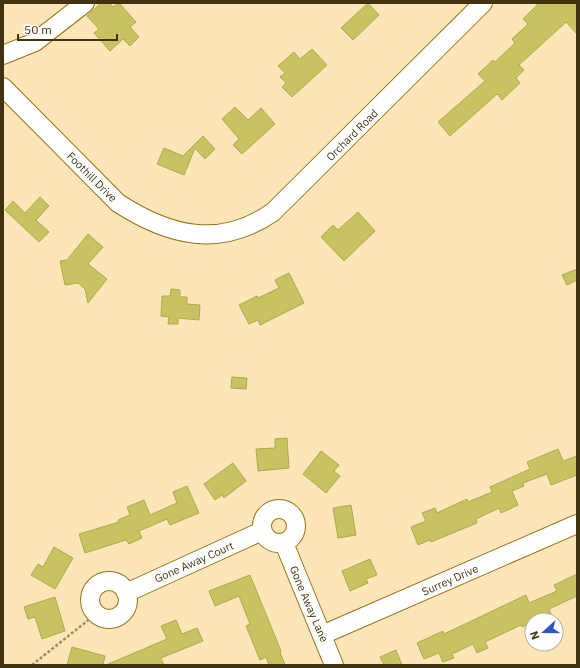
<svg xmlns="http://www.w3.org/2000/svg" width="580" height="668" viewBox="0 0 580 668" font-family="'IBM Plex Sans',sans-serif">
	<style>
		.building { fill: #c8c360; stroke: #ada952 }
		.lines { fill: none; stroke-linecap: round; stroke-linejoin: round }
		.minor-casing { stroke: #957318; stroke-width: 20 }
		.path { stroke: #9e8c63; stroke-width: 2.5; stroke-dasharray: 3 2; stroke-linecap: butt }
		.minor { stroke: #fff; stroke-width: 18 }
		.labels { text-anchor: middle; stroke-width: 4; stroke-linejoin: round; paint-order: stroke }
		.street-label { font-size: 11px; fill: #41330f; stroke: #fff }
	</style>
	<rect width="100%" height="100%" fill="#fce6b7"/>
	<g class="building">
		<path d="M101,3h8l4,4 6,-4 17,19 -6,5 9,10 -9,9 -7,-7 -13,12 -16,-18 5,-4 -12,-13z"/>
		<path d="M368,3l11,12 -26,25 -12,-12z"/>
		<path d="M539,3h38v31l-11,-12 -47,43 5,5 -8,8 4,5 -18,17 -5,-6 -47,42 -12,-14 47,-41 -7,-7 15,-14 2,2 20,-19 -3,-4 16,-15 -5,-5z"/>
		<path d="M312,49l15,16 -35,32 -10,-10 4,-4 -6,-6 5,-4 -7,-7 16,-14 6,7z"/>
		<path d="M235,107l13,13 13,-12 14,16 -33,30 -9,-9 6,-6 -17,-20z"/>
		<path d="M203,136l12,13 -10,10 -10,-11 -11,27 -27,-11 7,-16 19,8z"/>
		<path d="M40,197l9,9 -13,14 13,12 -10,10 -34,-32 8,-9 12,12z"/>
		<path d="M358,212l17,19 -31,30 -23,-24 12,-12 5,5z"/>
		<path d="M88,234l15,13 -15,17 19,15 -19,24 -3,-14 -7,-6 -13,2 -5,-24 7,-1z"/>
		<path d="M577,269v11l-10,5 -5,-10z"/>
		<path d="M289,273l15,30 -44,22 -2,-5 -9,4 -10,-19 18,-9 1,2 21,-10 -4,-8z"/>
		<path d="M171,289l9,1v7h7v7l13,1 -1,15 -21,-2v6h-10l1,-7 -8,-1 1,-20h8z"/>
		<path d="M232,377l15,1 -1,11 -15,-1z"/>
		<path d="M287,438l2,30 -31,3 -2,-22 19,-1v-9z"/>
		<path d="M558,449l5,12 14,-5v19l-26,10 -4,-11 -24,9 1,3 -12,5 6,14 -17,8 -2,-5 -23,11 1,4 -46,19 -1,-2 -12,5 -7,-18 15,-6 -4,-8 13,-5 2,5 30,-14 1,3 24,-10 -2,-5 40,-18 -3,-7z"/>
		<path d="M321,451l18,14 -5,6 6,5 -14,17 -23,-19z"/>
		<path d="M233,463l13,18 -22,17 -2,-3 -7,5 -11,-16z"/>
		<path d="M187,486l12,27 -29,12 -3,-6 -28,12 3,7 -13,6 -3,-4 -41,13 -6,-19 40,-12 -1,-2 12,-5 -3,-8 17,-7 6,15 27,-12 -4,-11z"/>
		<path d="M351,505l5,30 -18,3 -5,-30z"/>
		<path d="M54,547l19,11 -18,31 -24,-14 7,-11 5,3z"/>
		<path d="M370,559l7,16 -11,4 2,4 -18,8 -8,-20z"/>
		<path d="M577,574v22l-28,13 2,5 -14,6h-5v2l-10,5 -1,-2 -36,17 3,6 -11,5 -4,-9 -21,10 2,4 -11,4 -4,-9 -15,6 -7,-16 26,-12 1,3 82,-39 3,8 28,-12 -3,-6z"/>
		<path d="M250,575l31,76 -1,1 5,13h-16l-3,-8 -6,3 -14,-34 4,-2 -11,-28 -24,10 -6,-15z"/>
		<path d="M55,597l10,34 -23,8 -7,-22 -7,2 -4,-12z"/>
		<path d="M176,620l6,14 15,-6 6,13 -42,17 3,7h-58l61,-26 -6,-13z"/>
		<path d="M72,647l33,9 -2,9h-36z"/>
		<path d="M396,650l6,15h-18l-4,-8z"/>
	</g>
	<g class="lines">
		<defs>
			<g id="minor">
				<path d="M3,55l32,-13 50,-39"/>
				<path d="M3,87l115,116c51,33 102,46 155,9l210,-209"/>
				<circle cx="279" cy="526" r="17"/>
				<path d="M284,543l50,122"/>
				<circle cx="109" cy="600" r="19"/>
				<path d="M126,593l136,-62"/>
				<path d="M322,635l255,-111"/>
			</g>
		</defs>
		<use href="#minor" class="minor-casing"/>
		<path class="path" d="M32,665l64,-51"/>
		<use href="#minor" class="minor"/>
	</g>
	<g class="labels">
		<g class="street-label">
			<text transform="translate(352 135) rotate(-45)" y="4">Orchard Road</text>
			<text transform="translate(92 177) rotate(45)" y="4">Foothill Drive</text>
			<text transform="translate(194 562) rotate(-24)" y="4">Gone Away Court</text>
			<text transform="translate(450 580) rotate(-24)" y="4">Surrey Drive</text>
			<text transform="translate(309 604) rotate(67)" y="4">Gone Away Lane</text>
		</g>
	</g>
	<rect width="580" height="668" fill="none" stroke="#41330f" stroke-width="8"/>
	<g transform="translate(544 632) rotate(249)"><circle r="19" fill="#ffffff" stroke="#b3ad9f"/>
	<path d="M0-3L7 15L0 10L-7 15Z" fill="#3154c4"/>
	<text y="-6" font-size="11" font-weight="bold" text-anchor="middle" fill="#41330f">N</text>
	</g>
	<path d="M18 34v6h99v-6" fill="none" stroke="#41330f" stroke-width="2"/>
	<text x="24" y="34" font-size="12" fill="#41330f" stroke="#ffffff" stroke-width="3" paint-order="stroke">50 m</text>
</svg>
